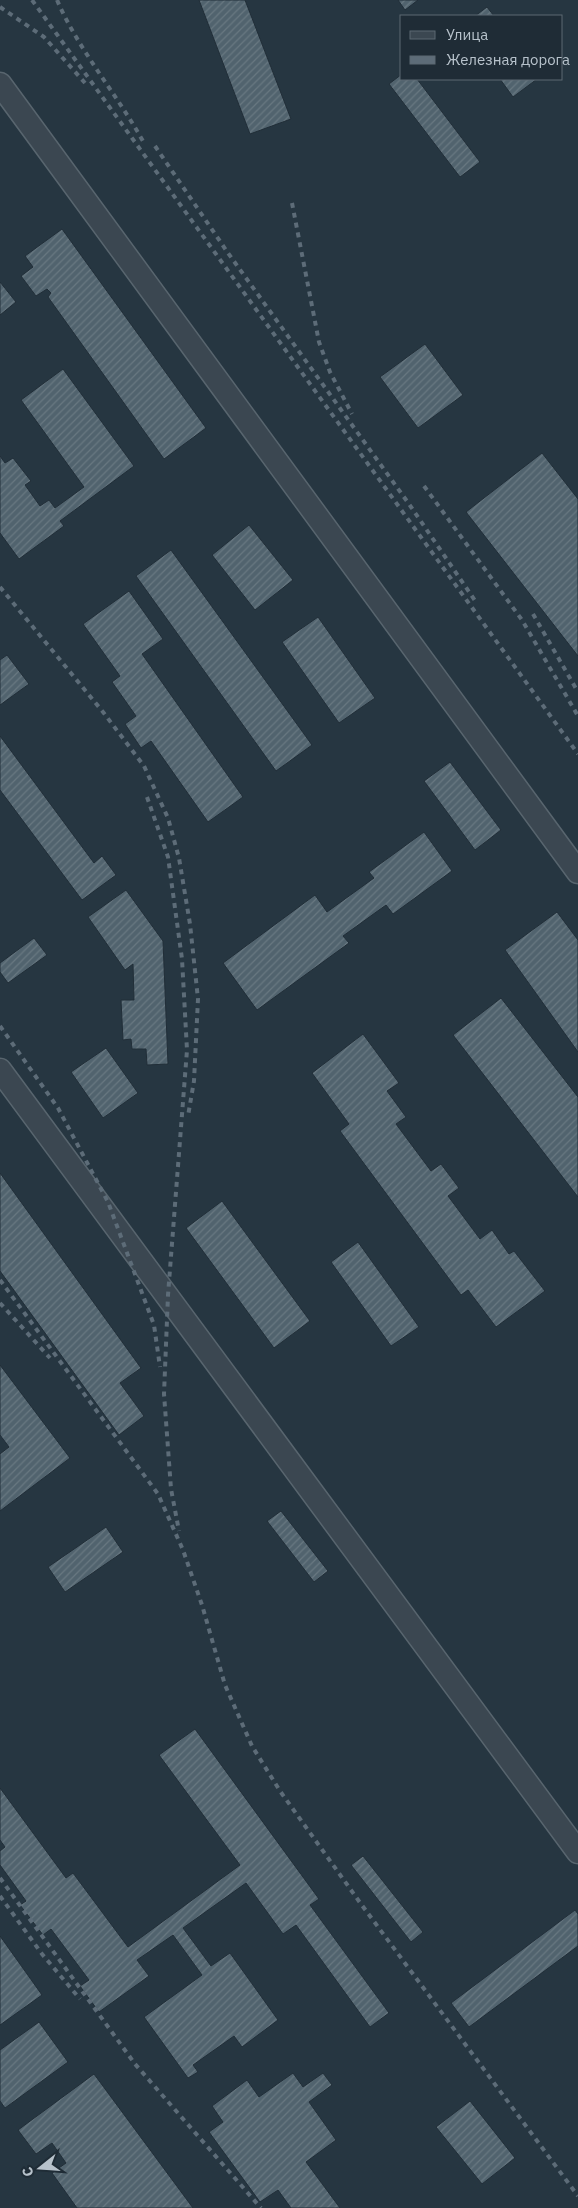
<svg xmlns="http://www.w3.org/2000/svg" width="578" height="2208" viewBox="0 0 578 2208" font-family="'IBM Plex Sans',sans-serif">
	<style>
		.building { fill: url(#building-hatch); stroke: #212e38 }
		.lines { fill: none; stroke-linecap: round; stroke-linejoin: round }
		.minor-casing { stroke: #58656e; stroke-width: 25 }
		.minor { stroke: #3b4751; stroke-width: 22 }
		.rail { stroke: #5d6c78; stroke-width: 4; stroke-dasharray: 5 5; stroke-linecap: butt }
	</style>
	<defs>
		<pattern id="building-hatch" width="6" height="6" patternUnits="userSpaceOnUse" patternTransform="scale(1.25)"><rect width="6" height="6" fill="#51636e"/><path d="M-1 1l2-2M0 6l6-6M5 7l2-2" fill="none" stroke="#687881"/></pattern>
	</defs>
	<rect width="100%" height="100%" fill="#263641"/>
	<g class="building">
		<path d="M199,0h46l46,119 -41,15z"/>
		<path d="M398,0h20l-13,10z"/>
		<path d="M487,7l7,9h-19z"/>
		<path d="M402,74v5h15l63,83 -20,15 -71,-93z"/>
		<path d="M500,79h37l-24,18z"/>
		<path d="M62,229l144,199 -42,31 -116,-162 3,-4 -4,-4 -11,7 -15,-20 12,-9 -8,-11z"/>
		<path d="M0,282l16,20 -16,13z"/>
		<path d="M425,344l38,51 -45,33 -38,-51z"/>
		<path d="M63,369l71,97 -74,55 4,5 -45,33 -19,-26v-77l5,7 8,-5 18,23 -6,4 15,21 9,-6 6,8 29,-21 -63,-87z"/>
		<path d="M542,453l36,46v157l-112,-144z"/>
		<path d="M249,525l44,55 -38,30 -43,-55z"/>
		<path d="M171,550l141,195 -36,26 -140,-195z"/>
		<path d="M129,591l34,48 -21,15 101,143 -35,25 -57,-81 -10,7 -16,-24 11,-8 -24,-34 8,-6 -37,-52z"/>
		<path d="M318,617l57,81 -36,25 -57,-81z"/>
		<path d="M7,655l22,29 -29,21v-45z"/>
		<path d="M0,736l94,127 8,-7 14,19 -34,25 -82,-110z"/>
		<path d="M450,762l51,68 -26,20 -51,-69z"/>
		<path d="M424,832l28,39 -59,43 -7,-9 -43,31 6,7 -92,67 -34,-47 92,-68 12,17 47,-34 -5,-6z"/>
		<path d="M126,890l37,51 5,123 -21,1 -1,-16h-14l-1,-10 -8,1 -2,-40h13l-1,-36 -8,6 -37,-53z"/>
		<path d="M557,912l21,28v112l-73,-102z"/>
		<path d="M34,938l13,17 -39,28 -8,-11v-9z"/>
		<path d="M501,998l77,99v100l-125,-162z"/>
		<path d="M363,1034l36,49 -12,8 19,26 -10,7 35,47 10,-7 18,24 -11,8 32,43 12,-9 17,24 5,-3 31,40 -49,36 -28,-37 -7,5 -121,-164 9,-7 -37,-51z"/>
		<path d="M106,1048l32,45 -35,25 -32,-46z"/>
		<path d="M0,1173l141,195 -21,15 24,33 -25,19 -119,-164z"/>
		<path d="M222,1201l88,120 -36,27 -88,-120z"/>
		<path d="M358,1242l61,85 -28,19 -60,-84z"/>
		<path d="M0,1365l70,93 -70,53v-57l9,-7 -9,-12z"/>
		<path d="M281,1511l47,60 -14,11 -47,-61z"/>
		<path d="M106,1527l17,25 -58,40 -17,-25z"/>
		<path d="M195,1729l124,170 -9,6 79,108 -19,14 -74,-102 -13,9 -37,-51 -63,45 28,38 19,-13 48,67 -36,27 -8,-11 -41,29 5,7 -10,6 -44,-61 58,-42 -29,-40 -36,25 12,16 -50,36 -19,-26 9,-6 -38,-51 -8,6 -23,-30 6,-4 -26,-36v-14l5,-4 -5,-7v-52l66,90 7,-5 55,74 112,-82 -81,-110z"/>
		<path d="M363,1856l60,76 -12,10 -60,-77z"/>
		<path d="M575,1910l3,4v32l-109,81 -18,-24z"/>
		<path d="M0,1936l42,59 -42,30z"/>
		<path d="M39,2022l29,40 -63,46 -5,-7v-51z"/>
		<path d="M293,2073l10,14 20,-14 9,12 -23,17 27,38 -30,22 34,46h-49l-13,-18 -18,12 -51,-70 14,-10 -11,-16 35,-26 12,17z"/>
		<path d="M94,2074l99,134h-116l-25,-35 14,-10 -14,-20 -16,11 -18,-24z"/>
		<path d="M470,2101l45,57 -33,26 -46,-57z"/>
	</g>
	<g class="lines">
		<defs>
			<g id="minor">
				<path d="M0,84l578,788"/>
				<path d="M0,1070l578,782"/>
			</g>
		</defs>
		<use href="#minor" class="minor-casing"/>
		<use href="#minor" class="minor"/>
		<g class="rail">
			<path d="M32,0l546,754"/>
			<path d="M57,0c22,51 60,94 87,143"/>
			<path d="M0,7l44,30 41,46"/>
			<path d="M155,146l73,107 181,251 67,98"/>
			<path d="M292,203l27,139 11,30 22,42"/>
			<path d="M424,486l98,134 56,96"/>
			<path d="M0,587l103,125 41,54 24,52 11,40 11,66 8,75 -4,82 -6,35"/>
			<path d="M533,614l45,78"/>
			<path d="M147,797l21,60 14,102 5,91 -19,245 -4,99 7,95 8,42"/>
			<path d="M0,1026l58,82 50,94 46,123 6,42"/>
			<path d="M0,1280l158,214 25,56 19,55 23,80 27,61 28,45 81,113 217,292"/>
			<path d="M0,1303l50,55"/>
			<path d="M0,1878l135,186 126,144"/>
			<path d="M0,1896l42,58 38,45"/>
		</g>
	</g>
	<rect x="400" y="15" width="162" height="65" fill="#1f2c36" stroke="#5c6872"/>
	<rect x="410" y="31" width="25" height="8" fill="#3b4751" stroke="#5c6872"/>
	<text x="446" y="40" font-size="15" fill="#b7c2cb">Улица</text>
	<rect x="410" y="56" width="25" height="8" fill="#5d6c78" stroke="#5c6872"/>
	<text x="446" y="65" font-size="15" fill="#b7c2cb">Железная дорога</text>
	<g transform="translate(40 2168) rotate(253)" stroke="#1f2c36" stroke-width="4" paint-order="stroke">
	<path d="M0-4L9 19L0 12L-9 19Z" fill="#b7c2cb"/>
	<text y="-8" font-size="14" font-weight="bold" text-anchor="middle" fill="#b7c2cb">С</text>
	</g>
</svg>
